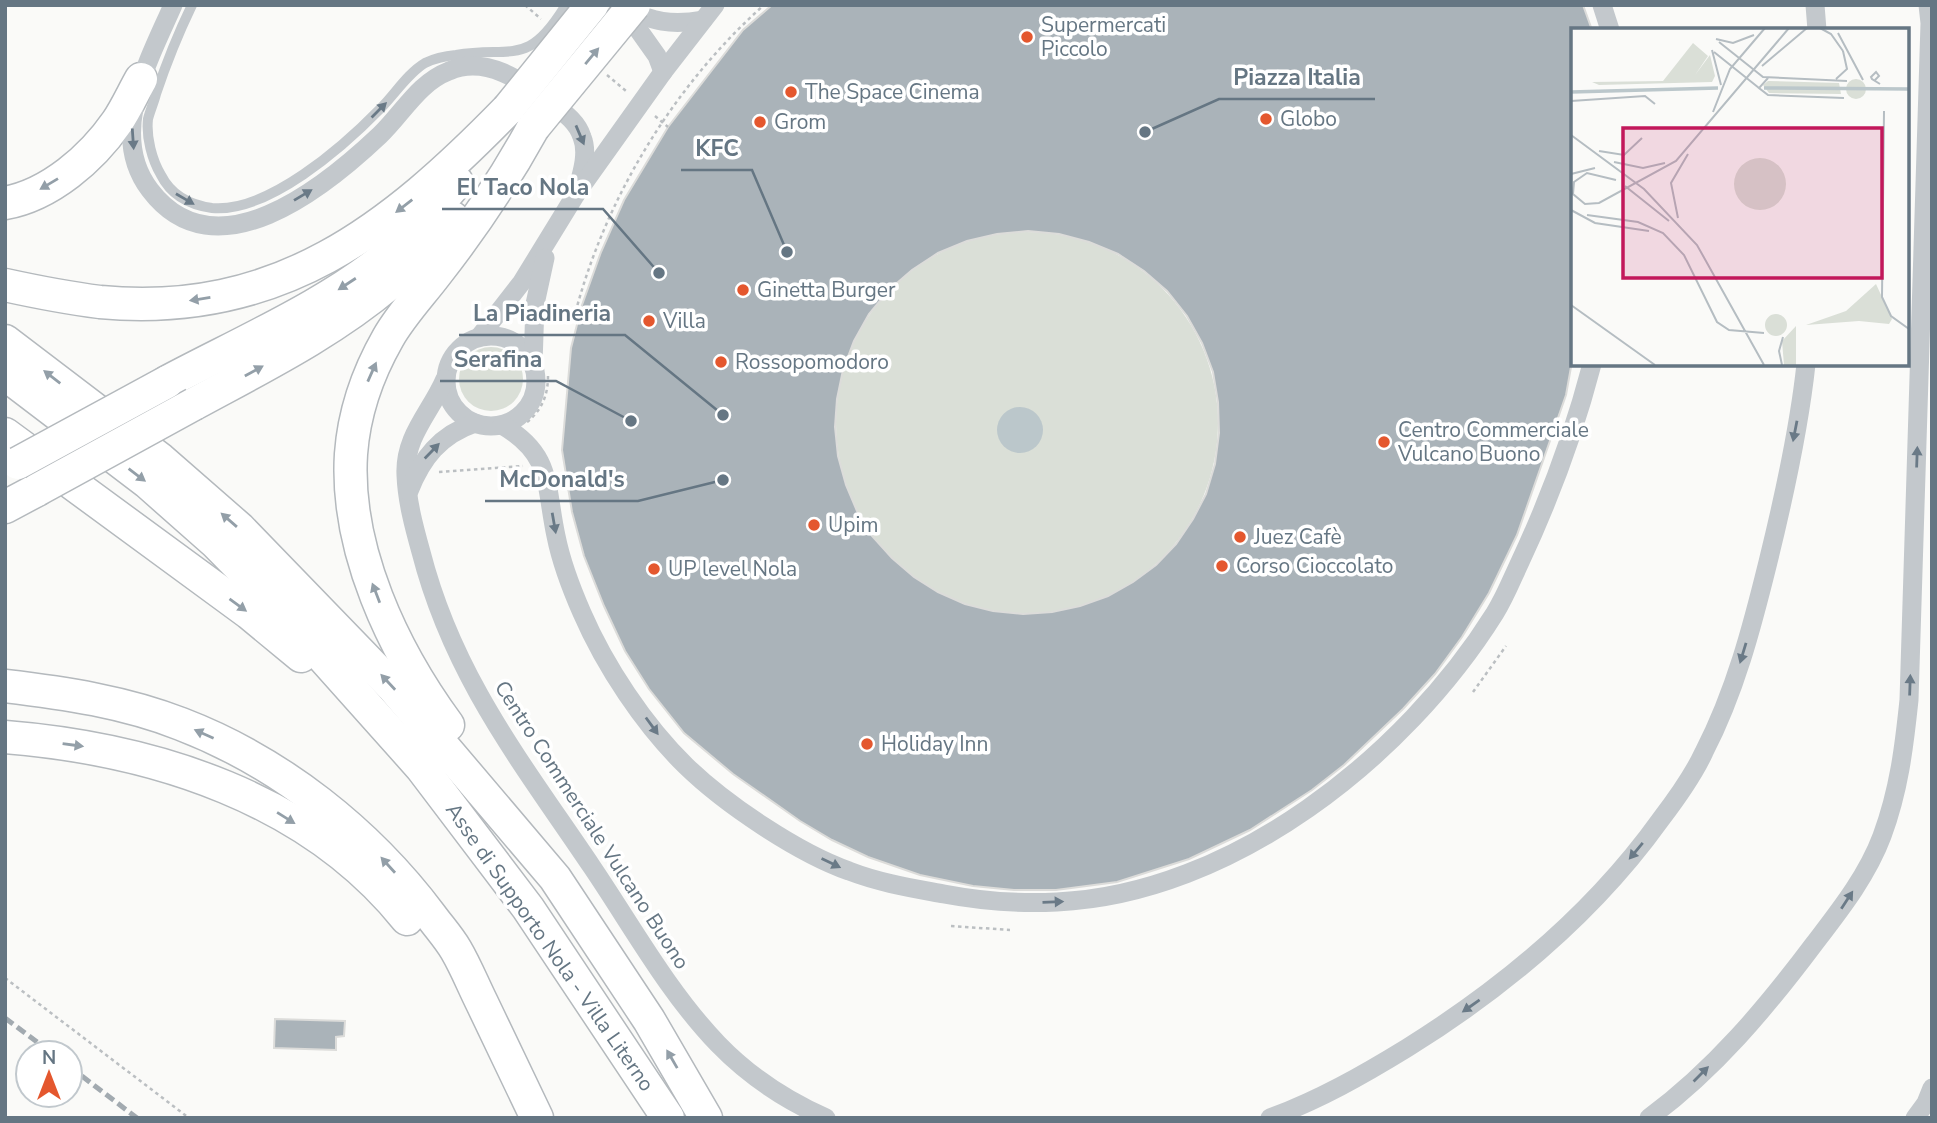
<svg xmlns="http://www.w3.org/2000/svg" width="1937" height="1123" viewBox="0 0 1937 1123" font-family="'Nunito Sans',sans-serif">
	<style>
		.green { fill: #dadfd7 }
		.water { fill: #bbc7cb }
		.building { fill: #aab3b9; stroke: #dcdcda; stroke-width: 2; fill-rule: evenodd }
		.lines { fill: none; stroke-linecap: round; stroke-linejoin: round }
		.trunk-casing { stroke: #b4b9bd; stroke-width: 35 }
		.path { stroke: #bbbfc2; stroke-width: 2.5; stroke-dasharray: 3.5 3.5; stroke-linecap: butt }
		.service { stroke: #c3c8cc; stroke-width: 10 }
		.minor { stroke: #c3c8cc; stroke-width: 19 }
		.trunk { stroke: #fff; stroke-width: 32 }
		.rail { stroke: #a2aab0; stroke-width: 5; stroke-dasharray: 10 5; stroke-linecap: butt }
		.trunk-bridge-casing { stroke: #b4b9bd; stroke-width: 35; stroke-linecap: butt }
		.trunk-bridge { stroke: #fff; stroke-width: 32 }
		.oneway { fill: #939fa8 }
		.oneway2 { fill: #6a7a87 }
		.poi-dot { fill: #e4572e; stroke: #fff; stroke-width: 2.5 }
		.labels { text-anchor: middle; stroke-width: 7; stroke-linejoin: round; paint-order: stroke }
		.poi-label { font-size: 21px; fill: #657683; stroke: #fff; text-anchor: start }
		.street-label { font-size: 21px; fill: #657683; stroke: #fff }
		.inset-river { fill: none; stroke: #bbc7cb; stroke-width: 3.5 }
		.inset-road { fill: none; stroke: #b5bdc2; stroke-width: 2 }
		.view { fill: #c2185b; fill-opacity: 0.15; stroke: #c2185b; stroke-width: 3.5 }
		.inset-edge { fill: none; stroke: #657683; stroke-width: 3.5 }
		.leader { fill: none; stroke: #657683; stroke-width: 2.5 }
		.callout-dot { fill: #657683; stroke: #fff; stroke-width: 2.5 }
		.callout-label { font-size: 23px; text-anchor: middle; font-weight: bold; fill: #657683; stroke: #fff; stroke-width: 7; stroke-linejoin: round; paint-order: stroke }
	</style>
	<rect width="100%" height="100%" fill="#fafaf8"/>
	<g class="green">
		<circle cx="1027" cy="423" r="191"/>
		<circle cx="491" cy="379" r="32"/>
	</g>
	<circle class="water" cx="1020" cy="430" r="23"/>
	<g class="building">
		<path d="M772,5h811l9,25h-19v326l-7,39 -49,140 -28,58 -27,44 -27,37 -32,35 -59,56 -32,25 -62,40 -61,29 -72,23 -61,8h-42l-41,-4 -53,-11 -52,-18 -36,-17 -32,-19 -67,-47 -49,-41 -35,-44 -24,-38 -21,-45 -20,-50 -12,-44 -10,-62 9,-102 11,-43 19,-53 23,-52 44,-73 75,-97zM1028,231l31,3 30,8 29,12 26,17 23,20 20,25 15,27 11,29 5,30 1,31 -4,31 -9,30 -13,25 -17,25 -20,21 -23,17 -25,14 -28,10 -28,6 -29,2 -30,-3 -28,-7 -27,-12 -24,-15 -22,-19 -20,-22 -15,-25 -11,-26 -8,-29 -3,-29 2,-28 6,-29 11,-29 15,-27 20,-24 23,-20 26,-17 29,-12 30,-7z"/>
		<path d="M275,1019l70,2 -1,15 -8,1v13l-62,-2z"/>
	</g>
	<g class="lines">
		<defs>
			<g id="trunk">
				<path d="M5,203c45,-8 87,-45 112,-81 9,-13 16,-29 24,-43"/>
				<path d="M5,285c32,7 63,13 95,17 178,17 291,-73 408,-193"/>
				<path d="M5,341l155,118 79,69 153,158 163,192 94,142 57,98"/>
				<path d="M5,374l142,108 69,61 56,57 149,167 107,141 140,210"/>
				<path d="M167,382c73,-39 166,-79 228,-133 23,-20 42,-44 62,-67"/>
				<path d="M194,404c68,-37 137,-71 196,-121 24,-19 44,-42 63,-65"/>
				<path d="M5,434l244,179 52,43"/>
				<path d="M5,507l32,-17"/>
				<path d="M5,686c60,7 120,16 176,38 99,38 187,108 250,192 8,11 18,22 25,34 10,17 17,35 26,53 18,38 36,76 55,115"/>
				<path d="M448,725c-55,-75 -103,-176 -97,-271 3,-41 17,-81 37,-116 13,-23 32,-43 48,-64 36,-46 69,-95 97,-146"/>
				<path d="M5,737c149,12 305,61 402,182"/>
			</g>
		</defs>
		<use href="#trunk" class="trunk-casing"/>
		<g class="path">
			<path d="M525,5l16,14"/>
			<path d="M607,75l19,16"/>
			<path d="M655,116l13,11"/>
			<path d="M553,313l21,5c30,-118 99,-232 190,-313"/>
			<path d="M527,422c15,-12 21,-27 21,-46"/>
			<path d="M439,472l84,-6"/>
			<path d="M1473,692l33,-46"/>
			<path d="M951,926l59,4"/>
			<path d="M5,978l184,140"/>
		</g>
		<path class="service" d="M192,5c-14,29 -26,59 -36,89 -2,8 -6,17 -8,25 -2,18 4,41 13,56 10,20 29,30 51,33 56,5 131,-61 169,-100 14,-14 27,-35 44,-45 10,-5 20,-7 31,-8 57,-9 71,12 108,-47l-1,-3"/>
		<g class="minor">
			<path d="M173,5c-24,55 -66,129 -23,185 65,86 174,-2 230,-55 23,-22 38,-52 69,-64 37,-16 73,10 101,31 13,10 27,19 32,35 7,17 -1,39 -6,57"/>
			<path d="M1602,5l8,25"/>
			<path d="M1815,5l2,25"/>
			<path d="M623,8l34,48 6,16"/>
			<path d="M623,9c31,12 47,17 80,11"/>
			<circle cx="491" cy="381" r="45"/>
			<path d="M480,336l42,-54 54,-88 87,-122 52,-67"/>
			<path d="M533,364l2,-60 10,-46"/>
			<path d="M445,379c-14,33 -41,57 -39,96 1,26 8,52 15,77 32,125 101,211 171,315 40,59 76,125 126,177 31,32 67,56 108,74"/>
			<path d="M502,425c51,30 43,60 54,111 5,25 15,52 26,77 23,53 62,112 104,153 39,38 112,87 163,105 31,12 63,17 95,23 37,7 74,10 113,8 175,-8 348,-145 438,-289 10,-16 17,-34 25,-51 30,-64 54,-129 72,-198"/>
			<path d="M409,491c13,-33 31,-56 66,-68"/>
			<path d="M1270,1118c49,-18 93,-43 137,-70 98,-61 186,-134 254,-229 16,-21 32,-43 43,-67 31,-60 48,-125 64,-190 16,-65 31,-132 38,-198"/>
			<path d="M1649,1118c65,-48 117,-110 165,-174 26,-34 53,-68 68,-108 17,-46 22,-88 27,-136l21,-677 -2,-18"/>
			<path d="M1915,1118l11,-15 6,-15"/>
		</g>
		<use href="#trunk" class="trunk"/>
		<g class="rail">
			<path d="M5,1018l47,35"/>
			<path d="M70,1067l67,51"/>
		</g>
		<defs>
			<g id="trunk-bridge">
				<path d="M508,109l84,-104"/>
				<path d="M533,128l101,-123"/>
				<path d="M18,463l149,-81"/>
				<path d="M37,490l157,-86"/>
			</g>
		</defs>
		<use href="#trunk-bridge" class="trunk-bridge-casing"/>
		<use href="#trunk-bridge" class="trunk-bridge"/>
	</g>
	<defs><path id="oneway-solid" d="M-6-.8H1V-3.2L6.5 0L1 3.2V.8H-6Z" transform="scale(1.75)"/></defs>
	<g class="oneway">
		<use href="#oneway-solid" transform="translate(592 56) rotate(-50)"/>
		<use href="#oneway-solid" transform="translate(49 184) rotate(149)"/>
		<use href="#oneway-solid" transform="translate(404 206) rotate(142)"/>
		<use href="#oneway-solid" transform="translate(347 284) rotate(147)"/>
		<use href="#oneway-solid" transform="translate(200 299) rotate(171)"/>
		<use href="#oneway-solid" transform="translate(254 371) rotate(-29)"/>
		<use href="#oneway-solid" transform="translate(372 372) rotate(-66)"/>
		<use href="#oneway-solid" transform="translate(52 377) rotate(-142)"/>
		<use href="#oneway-solid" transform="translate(137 475) rotate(37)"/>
		<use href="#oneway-solid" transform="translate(229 520) rotate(-139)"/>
		<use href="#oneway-solid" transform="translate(376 593) rotate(-111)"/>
		<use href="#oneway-solid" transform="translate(238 605) rotate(36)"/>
		<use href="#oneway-solid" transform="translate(388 682) rotate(-133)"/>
		<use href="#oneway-solid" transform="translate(204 734) rotate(-156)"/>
		<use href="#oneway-solid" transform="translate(73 745) rotate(8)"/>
		<use href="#oneway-solid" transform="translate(286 818) rotate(32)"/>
		<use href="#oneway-solid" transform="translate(388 865) rotate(-132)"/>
		<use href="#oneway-solid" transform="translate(672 1059) rotate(-120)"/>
	</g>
	<g class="oneway2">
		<use href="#oneway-solid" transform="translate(379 110) rotate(-45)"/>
		<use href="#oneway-solid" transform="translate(580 135) rotate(67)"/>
		<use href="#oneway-solid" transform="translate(133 139) rotate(86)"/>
		<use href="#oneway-solid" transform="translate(303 195) rotate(-31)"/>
		<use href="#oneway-solid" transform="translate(185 199) rotate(30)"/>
		<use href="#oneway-solid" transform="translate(1795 431) rotate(101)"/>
		<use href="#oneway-solid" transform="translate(432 451) rotate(-46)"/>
		<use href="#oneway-solid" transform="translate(1917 457) rotate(-88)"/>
		<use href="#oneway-solid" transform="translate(554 523) rotate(80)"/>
		<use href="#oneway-solid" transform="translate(1743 653) rotate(107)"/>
		<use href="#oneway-solid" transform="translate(1910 685) rotate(-88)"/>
		<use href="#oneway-solid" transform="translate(652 726) rotate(54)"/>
		<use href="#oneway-solid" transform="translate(1636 851) rotate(130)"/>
		<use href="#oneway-solid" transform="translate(831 863) rotate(26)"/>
		<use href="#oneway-solid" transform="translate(1847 900) rotate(-57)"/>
		<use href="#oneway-solid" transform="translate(1053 902) rotate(-2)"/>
		<use href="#oneway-solid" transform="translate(1471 1006) rotate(145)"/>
		<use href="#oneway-solid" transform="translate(1701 1074) rotate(-45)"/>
	</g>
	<g class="poi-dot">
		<circle cx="1027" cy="37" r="7"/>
		<circle cx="791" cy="92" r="7"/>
		<circle cx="1266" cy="119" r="7"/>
		<circle cx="760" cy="122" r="7"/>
		<circle cx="743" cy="290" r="7"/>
		<circle cx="649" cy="321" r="7"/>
		<circle cx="721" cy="362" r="7"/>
		<circle cx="1384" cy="442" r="7"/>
		<circle cx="814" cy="525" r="7"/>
		<circle cx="1240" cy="537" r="7"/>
		<circle cx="1222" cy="566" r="7"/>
		<circle cx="654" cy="569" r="7"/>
		<circle cx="867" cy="744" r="7"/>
	</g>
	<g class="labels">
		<g class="poi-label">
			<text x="1041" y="32">Supermercati<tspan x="1041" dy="24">Piccolo</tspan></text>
			<text x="805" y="99">The Space Cinema</text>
			<text x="1280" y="126">Globo</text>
			<text x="774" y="129">Grom</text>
			<text x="757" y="297">Ginetta Burger</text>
			<text x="663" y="328">Villa</text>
			<text x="735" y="369">Rossopomodoro</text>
			<text x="1398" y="437">Centro Commerciale<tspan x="1398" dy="24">Vulcano Buono</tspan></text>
			<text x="828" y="532">Upim</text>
			<text x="1254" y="544">Juez Cafè</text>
			<text x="1236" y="573">Corso Cioccolato</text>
			<text x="668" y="576">UP level Nola</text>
			<text x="881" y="751">Holiday Inn</text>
		</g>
		<g class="street-label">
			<text transform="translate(592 825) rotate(57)" y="7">Centro Commerciale Vulcano Buono</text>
			<text transform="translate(550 947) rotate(55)" y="7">Asse di Supporto Nola - Villa Literno</text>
		</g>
	</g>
	<g transform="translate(1571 28)">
		<rect width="338" height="338" fill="#fafaf8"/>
		<path d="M122,15l15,13 -13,19 15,-20 5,21 -3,6 -113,3 -7,-3 71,-1zM275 61a10 10 0 1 1 20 0a10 10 0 1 1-20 0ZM197,53l71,2 2,11 -72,-1 -6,-8zM163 156a26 26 0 1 1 52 0a26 26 0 1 1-52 0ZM305,256l16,35 -3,5 -30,-3 -53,4 40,-14zM194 297a11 11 0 1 1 22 0a11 11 0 1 1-22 0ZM225,298v39h-12l-2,-24z" fill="#dadfd7"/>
		<path class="inset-river" d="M193,60l145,1M0,64l147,-4"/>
		<path class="inset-road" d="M249,0l11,6 12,17M267,5l25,47M145,11l17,4 21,-8M148,14l44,35 84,4M141,22l9,35M143,24l45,36M191,38l45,-38M197,50l-9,10 9,7 76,3M265,51l11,-10 -4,-18M304,52l4,-4 -3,-4 -5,5 1,2 8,5M0,73l74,-5 10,8M313,83l-2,186 9,19 18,13M142,84l17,-43 35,-41M0,107l73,54 53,56 67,120M28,123l25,4 18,-17M43,134l29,6 22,-5M0,146l24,-6M45,152l-29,-7 -13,9 -1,12 12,10 14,-1 77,-42 113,-133M54,158l44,35M0,182l24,13 54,8M16,187l51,7 25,11 21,22 33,67 12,8 35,3M107,190l-7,-35 17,-29M0,277l84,60M211,337l-3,-14 4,-14"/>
		<path class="view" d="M52,100h259v150h-259z"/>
		<rect width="338" height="338" class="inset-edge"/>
	</g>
	<path class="leader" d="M1145 132L1219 99H1375M787 252L752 170H681M659 273L603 209H442M723 415L625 335H459M631 421L556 381H440M723 480L638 501H485"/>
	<g class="callout-dot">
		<circle cx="1145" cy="132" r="7"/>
		<circle cx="787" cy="252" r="7"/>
		<circle cx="659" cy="273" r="7"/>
		<circle cx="723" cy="415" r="7"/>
		<circle cx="631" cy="421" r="7"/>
		<circle cx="723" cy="480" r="7"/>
	</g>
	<g class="callout-label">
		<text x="1297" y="85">Piazza Italia</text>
		<text x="717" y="156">KFC</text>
		<text x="523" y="195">El Taco Nola</text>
		<text x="542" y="321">La Piadineria</text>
		<text x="498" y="367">Serafina</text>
		<text x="562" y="487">McDonald's</text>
	</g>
	<rect width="1937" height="1123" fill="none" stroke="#657683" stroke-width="14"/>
	<g transform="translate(49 1074)"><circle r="33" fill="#ffffff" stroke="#c1c8cd" stroke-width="2"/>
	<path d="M0-5L12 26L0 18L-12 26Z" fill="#e4572e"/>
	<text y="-10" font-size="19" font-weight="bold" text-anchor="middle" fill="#657683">N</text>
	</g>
</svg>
